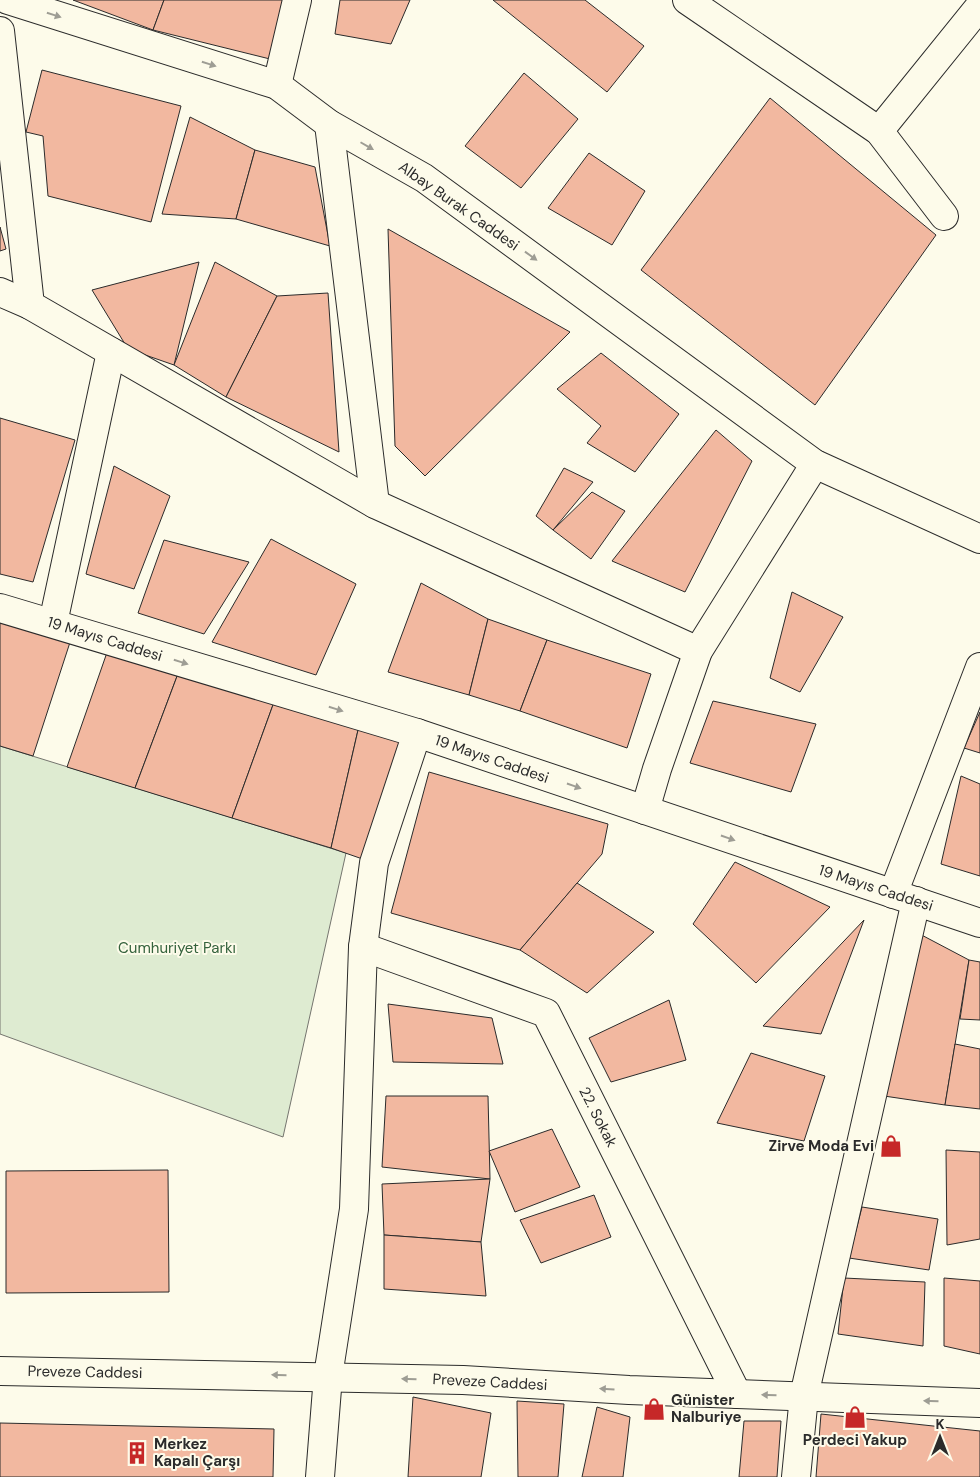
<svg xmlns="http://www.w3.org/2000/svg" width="980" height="1477" viewBox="0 0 980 1477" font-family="'DM Sans',sans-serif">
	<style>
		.green { fill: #deebd1; stroke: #74746e }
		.building { fill: #f2b8a0; stroke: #2b2b2b }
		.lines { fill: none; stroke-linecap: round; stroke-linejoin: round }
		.minor-casing { stroke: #2b2b2b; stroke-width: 30 }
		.minor { stroke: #fdfbea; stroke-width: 28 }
		.oneway { fill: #9e9d94 }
		.labels { text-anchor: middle; stroke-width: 4; stroke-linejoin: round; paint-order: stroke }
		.street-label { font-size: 15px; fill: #2b2b2b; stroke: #fdfbea }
		.park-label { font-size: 15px; fill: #34623c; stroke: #fdfbea }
		.poi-label { font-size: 15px; font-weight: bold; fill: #2b2b2b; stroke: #fdfbea; text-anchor: start }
	</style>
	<rect width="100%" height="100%" fill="#fdfbea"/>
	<path class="green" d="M0,746l346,107 -63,284 -283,-103z"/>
	<g class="building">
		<path d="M73,0h91l-11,30z"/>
		<path d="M164,0h125l-15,60 -121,-30z"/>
		<path d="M340,0h70l-19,44 -56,-10z"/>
		<path d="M493,0h92l59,46 -37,46z"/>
		<path d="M42,70l139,36 -30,116 -103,-26 -5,-60 -17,-4z"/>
		<path d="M524,73l54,46 -57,69 -56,-42z"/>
		<path d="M770,98l166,137 -121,170 -174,-135z"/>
		<path d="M190,117l65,33 -19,69 -74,-5z"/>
		<path d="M255,150l60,17 15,79 -94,-27z"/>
		<path d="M589,153l56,38 -33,54 -64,-37z"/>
		<path d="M0,227l6,22 -6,2z"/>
		<path d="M388,229l182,103 -145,144 -30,-30z"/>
		<path d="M199,262l-25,103 -46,-16 -36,-59z"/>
		<path d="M215,262l62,34 -51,101 -52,-32z"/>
		<path d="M328,293l11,159 -113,-55 51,-101z"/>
		<path d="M601,353l78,61 -44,58 -48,-29 14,-17 -44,-37z"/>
		<path d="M0,418l75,22 -42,142 -33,-8z"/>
		<path d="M716,430l36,31 -67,131 -73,-31z"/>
		<path d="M114,466l56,30 -36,93 -48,-15z"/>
		<path d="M564,468l29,14 -40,48 -17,-14z"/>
		<path d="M592,492l33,19 -34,48 -38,-29z"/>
		<path d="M271,539l85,45 -40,91 -104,-33z"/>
		<path d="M164,540l85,22 -45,72 -66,-21z"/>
		<path d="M421,583l67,36 -19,76 -81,-23z"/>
		<path d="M792,592l51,25 -43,75 -30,-14z"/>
		<path d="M0,608l74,22 -41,126 -33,-10z"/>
		<path d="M488,619l59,21 -27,71 -51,-16z"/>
		<path d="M547,640l104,34 -24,74 -107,-37z"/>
		<path d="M111,641l71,22 -47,125 -68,-21z"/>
		<path d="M182,663l96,28 -46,127 -97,-30z"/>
		<path d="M278,691l83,26 -30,131 -99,-30z"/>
		<path d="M713,701l103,23 -25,68 -101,-29z"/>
		<path d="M980,712v41l-16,-5z"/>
		<path d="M361,717l56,16 -43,130 -43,-15z"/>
		<path d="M429,772l179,52 -6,30 -82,96 -129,-37z"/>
		<path d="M961,776l19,8v92l-39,-12z"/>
		<path d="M735,862l95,45 -74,76 -63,-59z"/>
		<path d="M577,883l77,49 -67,61 -67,-43z"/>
		<path d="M864,920l-43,114 -58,-8z"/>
		<path d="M914,931l55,29 -24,145 -61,-9z"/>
		<path d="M969,960l11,2v58l-20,-1z"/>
		<path d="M669,1000l17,60 -75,22 -22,-44z"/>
		<path d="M388,1004l104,14 11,46 -110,-2z"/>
		<path d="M955,1044l25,5v60l-35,-4z"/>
		<path d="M751,1053l74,23 -21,65 -87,-18z"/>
		<path d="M386,1096h102l2,83 -108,-12z"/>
		<path d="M552,1129l28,58 -65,25 -26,-61z"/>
		<path d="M946,1150l34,2v87l-33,6z"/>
		<path d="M168,1170l1,122 -163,1v-122z"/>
		<path d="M490,1179l-9,63 -97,-7 -2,-51z"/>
		<path d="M594,1195l17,42 -70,26 -21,-43z"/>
		<path d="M862,1207l76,12 -9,51 -80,-12z"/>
		<path d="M384,1235l97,7 5,54 -102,-7z"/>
		<path d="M844,1278l81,4 -2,64 -85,-12z"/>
		<path d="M944,1278l36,3v73l-36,-8z"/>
		<path d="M413,1397l78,16 -10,64h-73z"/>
		<path d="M517,1401l47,3 -6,73h-40z"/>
		<path d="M597,1407l33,10 -7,60h-41z"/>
		<path d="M821,1414l159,17v46h-164z"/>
		<path d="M744,1421h37l-4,56h-38z"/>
		<path d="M0,1423l274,6 -1,48h-273z"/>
	</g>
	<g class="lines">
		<defs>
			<g id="minor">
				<path d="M8,0l269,85 52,39 95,54 391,286 165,75"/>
				<path d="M687,0l192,131 65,85"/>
				<path d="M0,31l30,274 345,199 323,147"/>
				<path d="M277,85l20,-85"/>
				<path d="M329,124l46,380"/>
				<path d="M879,131l101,-125"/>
				<path d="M0,292l30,13"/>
				<path d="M0,608l417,125 563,190"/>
				<path d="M53,623l58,-271"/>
				<path d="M645,810l12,-41 41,-118 117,-187"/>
				<path d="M893,894l87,-227"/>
				<path d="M363,947l183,66 191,381"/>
				<path d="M0,1371l463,9 166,10 351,13"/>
				<path d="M320,1477l8,-101 26,-167 9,-262 11,-84 43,-130"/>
				<path d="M796,1477l8,-81 112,-495"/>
			</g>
		</defs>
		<use href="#minor" class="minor-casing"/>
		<use href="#minor" class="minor"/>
	</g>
	<defs><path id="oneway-solid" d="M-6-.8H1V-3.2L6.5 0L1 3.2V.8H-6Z" transform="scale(1.25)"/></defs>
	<g class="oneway">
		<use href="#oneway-solid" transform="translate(54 15) rotate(18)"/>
		<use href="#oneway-solid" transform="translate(209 64) rotate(18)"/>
		<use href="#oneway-solid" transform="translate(367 146) rotate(30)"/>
		<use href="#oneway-solid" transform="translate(531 256) rotate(36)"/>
		<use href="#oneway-solid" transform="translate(181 662) rotate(17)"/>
		<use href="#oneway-solid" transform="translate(336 709) rotate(17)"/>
		<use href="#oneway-solid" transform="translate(574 786) rotate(19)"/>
		<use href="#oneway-solid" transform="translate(728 838) rotate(19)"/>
		<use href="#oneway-solid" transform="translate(279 1375) rotate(-179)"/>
		<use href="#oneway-solid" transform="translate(409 1379) rotate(-178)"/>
		<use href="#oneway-solid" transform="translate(607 1389) rotate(-177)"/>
		<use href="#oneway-solid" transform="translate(769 1395) rotate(-178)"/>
		<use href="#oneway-solid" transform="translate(931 1401) rotate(-178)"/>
	</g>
	<defs>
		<symbol id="shop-bare" viewBox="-9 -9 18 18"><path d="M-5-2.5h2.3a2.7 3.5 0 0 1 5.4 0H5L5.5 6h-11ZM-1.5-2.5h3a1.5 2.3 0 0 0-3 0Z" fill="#c62828" stroke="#fdfbea" stroke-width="2.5" paint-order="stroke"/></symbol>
		<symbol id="building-bare" viewBox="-9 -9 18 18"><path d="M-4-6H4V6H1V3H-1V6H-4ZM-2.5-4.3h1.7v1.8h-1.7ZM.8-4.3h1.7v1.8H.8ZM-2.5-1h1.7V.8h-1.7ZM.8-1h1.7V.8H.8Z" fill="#c62828" stroke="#fdfbea" stroke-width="2.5" paint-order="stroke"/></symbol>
	</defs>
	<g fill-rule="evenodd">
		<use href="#shop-bare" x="875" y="1130" width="32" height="32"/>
		<use href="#shop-bare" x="638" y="1393" width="32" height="32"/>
		<use href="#shop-bare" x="839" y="1401" width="32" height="32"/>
		<use href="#building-bare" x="121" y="1437" width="32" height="32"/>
	</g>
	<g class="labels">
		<g class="street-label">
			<text transform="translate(459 206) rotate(35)" y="5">Albay Burak Caddesi</text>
			<text transform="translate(105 639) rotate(17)" y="5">19 Mayıs Caddesi</text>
			<text transform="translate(492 759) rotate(19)" y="5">19 Mayıs Caddesi</text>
			<text transform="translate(876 888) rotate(18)" y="5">19 Mayıs Caddesi</text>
			<text transform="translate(598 1117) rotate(63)" y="5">22. Sokak</text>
			<text transform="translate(85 1372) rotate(1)" y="5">Preveze Caddesi</text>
			<text transform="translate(490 1382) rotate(3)" y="5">Preveze Caddesi</text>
		</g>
		<g class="park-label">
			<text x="177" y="953">Cumhuriyet Parkı</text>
		</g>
		<g class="poi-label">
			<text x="874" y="1151" text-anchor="end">Zirve Moda Evi</text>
			<text x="671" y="1405">Günister<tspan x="671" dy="17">Nalburiye</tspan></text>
			<text x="855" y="1445" text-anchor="middle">Perdeci Yakup</text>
			<text x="154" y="1449">Merkez<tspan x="154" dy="17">Kapalı Çarşı</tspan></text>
		</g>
	</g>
	<g transform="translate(940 1437)" stroke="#fdfbea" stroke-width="4" paint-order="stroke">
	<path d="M0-4L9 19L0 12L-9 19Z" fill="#2b2b2b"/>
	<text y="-8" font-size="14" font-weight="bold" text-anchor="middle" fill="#2b2b2b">K</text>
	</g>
</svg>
